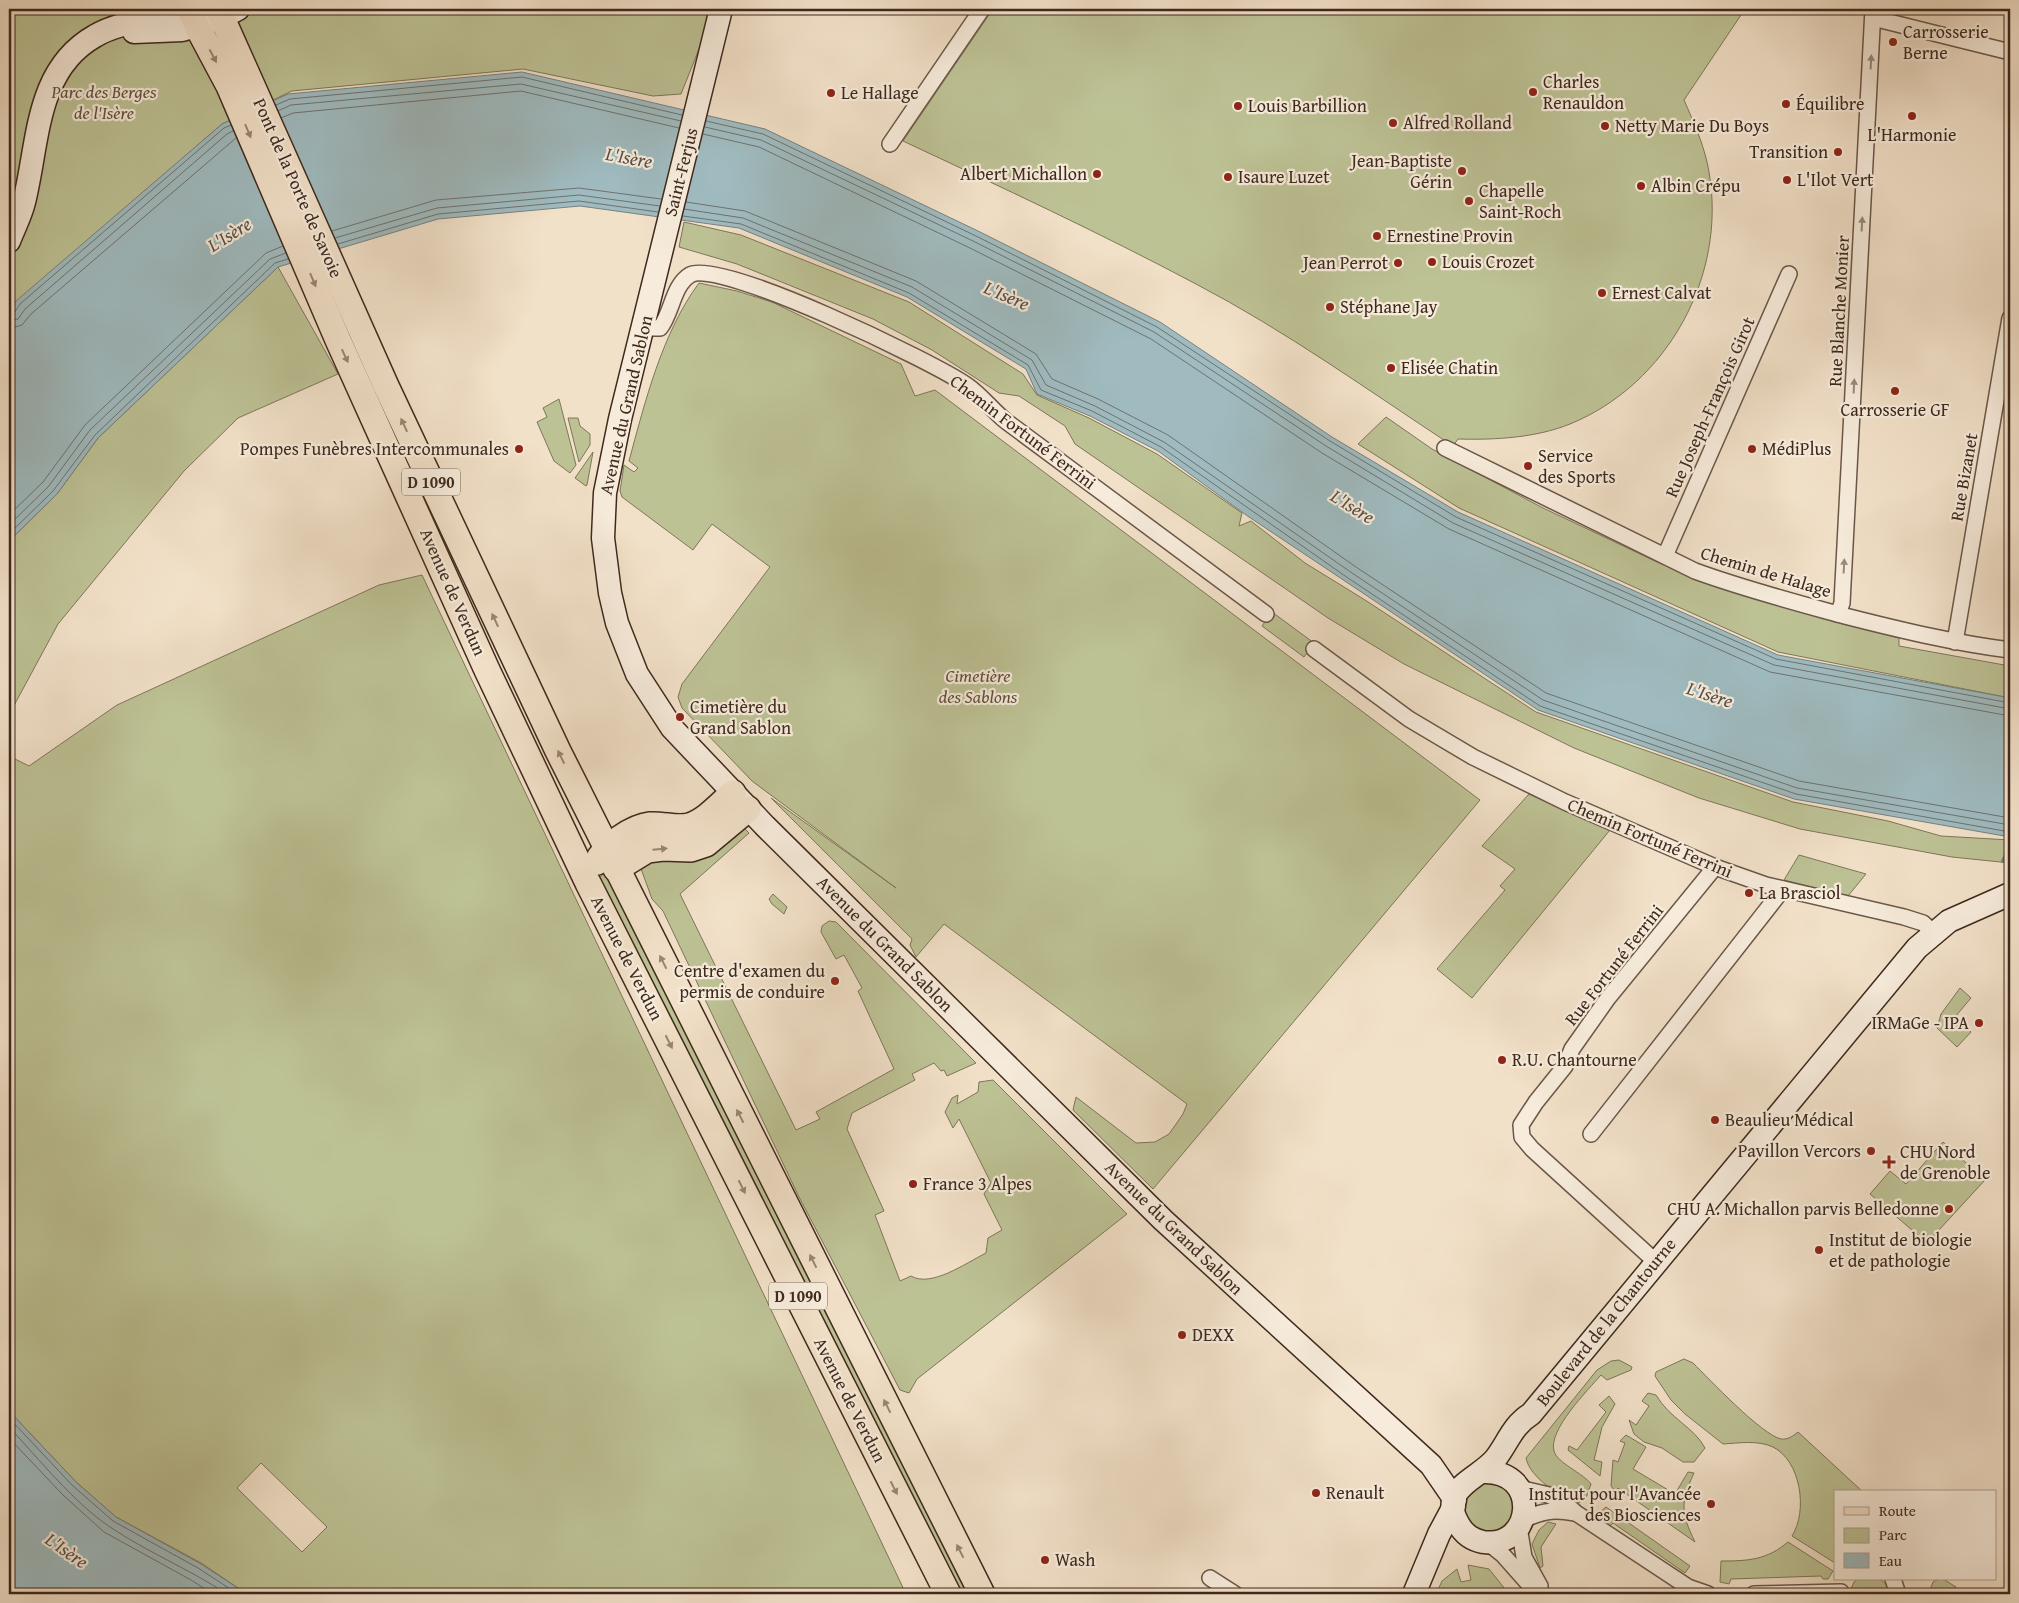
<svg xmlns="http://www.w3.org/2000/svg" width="2019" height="1603" viewBox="0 0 2019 1603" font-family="'Gentium Book Plus',serif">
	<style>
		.green { fill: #bdc295; stroke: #7e7659; fill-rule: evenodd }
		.water { fill: #9fbbc0; stroke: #78817f }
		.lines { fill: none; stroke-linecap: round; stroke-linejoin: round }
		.shore { stroke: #6e726e; stroke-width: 1 }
		.stream { stroke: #78817f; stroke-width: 4 }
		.street-casing { stroke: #6b5748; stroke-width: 18 }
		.secondary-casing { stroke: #3e291d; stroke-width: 25 }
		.primary-casing { stroke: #3e291d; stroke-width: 28 }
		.street { stroke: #f7ecdc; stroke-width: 15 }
		.secondary { stroke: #f7ecdc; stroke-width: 22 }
		.primary { stroke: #f2e1c9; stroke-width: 25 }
		.oneway { fill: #988573 }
		.oneway2 { fill: #9a8a7c }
		.poi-dot { fill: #8f2418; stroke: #f7ecdc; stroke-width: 2 }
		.labels { text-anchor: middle; stroke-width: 4.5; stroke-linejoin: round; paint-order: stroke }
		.shield { fill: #f7ecdc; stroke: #766456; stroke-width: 1 }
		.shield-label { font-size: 16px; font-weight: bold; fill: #3e291d }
		.poi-label { font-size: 18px; fill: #3e291d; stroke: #f7ecdc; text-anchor: start }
		.park-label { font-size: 18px; font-style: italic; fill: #5e4f3b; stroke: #f7ecdc }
		.street-label { font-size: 18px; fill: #3e291d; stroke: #f7ecdc }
		.water-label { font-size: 19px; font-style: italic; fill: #564e46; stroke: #f7ecdc }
	</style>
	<rect width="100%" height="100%" fill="#f2e1c9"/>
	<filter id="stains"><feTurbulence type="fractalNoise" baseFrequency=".004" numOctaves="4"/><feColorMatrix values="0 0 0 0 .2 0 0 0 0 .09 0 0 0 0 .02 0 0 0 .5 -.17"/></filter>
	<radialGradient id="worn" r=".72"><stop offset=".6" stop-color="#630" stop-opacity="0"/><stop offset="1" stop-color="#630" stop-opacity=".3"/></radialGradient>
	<g class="green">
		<path d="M9,9h706l-34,85 -28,2 -130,-27 -231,22 -70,33 -207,180 -6,9z"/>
		<path d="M993,9h752l-61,91c10,23 21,47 25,72 18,103 -41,212 -139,252 -35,14 -75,16 -112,15l-5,7c-84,-55 -167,-115 -257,-162 -96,-51 -195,-97 -293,-143z"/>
		<path d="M684,222l57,13 168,67 114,72 14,21 52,23 68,36 85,59 -3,13 12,-5 54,42 60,37 171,112 257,90 95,19 53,15 69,4v23l-58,-6 -152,-28 -101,-31 -125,-50 -170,-84 -76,-46 -253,-174 -10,-18 -46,-30 -20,-3 -67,-43 -59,-31 -136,-55 -58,-17z"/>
		<path d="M278,267l60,107 -100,44 -54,53 -126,153 -47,87 -2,19v-189l48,-47 41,-56z"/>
		<path d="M699,283l38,8 35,11 129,62 14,32 20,-6 545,410 -327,389 -80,-79 3,-13 60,46 19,-1 14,-8 14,-20 4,-10 -243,-180 -28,33 -6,-12 2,-6 -141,-141 125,90 -144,-107 -70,-73 -4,-11 4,-13 88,-117 -58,-43 -19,26 -71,-53 -2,-6 4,-26 10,7 4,-4 -9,-7c16,-59 33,-128 70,-178z"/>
		<path d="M559,399l17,66 -6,8 -16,-12 -17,-39 10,-5 -4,-9z"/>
		<path d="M1386,417l46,32 109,58 116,55 78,31 164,45v8l111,20v32l-232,-46 -319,-144 -101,-64z"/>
		<path d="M568,418h10l2,8 10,8v11l-11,17z"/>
		<path d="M593,452l-6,33 -1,1 -11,-8z"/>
		<path d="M422,575l484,1019h-659l-46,-31 -85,-46 -40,-35 -67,-71v-655l20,10 88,-61 262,-120zM261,1463l66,64 -25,25 -65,-64z"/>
		<path d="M1272,612l42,31 -10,14 -42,-31z"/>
		<path d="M1529,794l81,36 -138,168 -35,-29 68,-79 -5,-4 15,-17 -33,-23z"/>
		<path d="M738,822l11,11 -69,61 116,236 24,-11 -4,-7 78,-43 -36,-78 4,-3 -18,-33 -8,4 -15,-27 1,-6 7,-5 7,1 140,141 -29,13 -3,-6 -3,1 -7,-8 -22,11 3,6 -63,33 -5,16 37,82 -9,4 25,66 11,-5c20,12 55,-13 75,-23l2,-15 14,-8 -18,-36 7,-11 -32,-64 -6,9 -8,-16 7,-14 6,-3 -1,9 21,-12 1,-10 14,-2 134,134 -210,165 -8,14 -9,-3 -102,-195 -135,-284 -11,-12 -12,-33z"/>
		<path d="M1799,855l67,19 -18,22 -64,-16z"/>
		<path d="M604,872l3,2 363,720h-10l-359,-708 -1,-8z"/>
		<path d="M773,894l14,13 -3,7 -12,-10 -3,-5z"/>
		<path d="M1960,988l11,10 -16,19 16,15 -14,15 -20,-19 4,-14z"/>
		<path d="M1943,1142l42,38 -58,63 -57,-49 20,-23 16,13z"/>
		<path d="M1684,1359l9,4c16,16 69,72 88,76 7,1 12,-3 17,-7l65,60h-28v71l-43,-27c16,-25 9,-75 -19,-89 -15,-7 -34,-4 -50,-3l-38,-30 -14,-14 -16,-24 1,-4z"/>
		<path d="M1619,1360l13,7 -1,3 -24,10 -6,-5c-13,15 -53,55 -47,76 3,12 29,22 37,33l-5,14 -9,6c-18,-9 -47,-26 -51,-46l71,-88 14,-9z"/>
		<path d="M1648,1393l8,2c14,24 38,32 49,53l-11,14h-11l-21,-14 -18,-6 -10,-8 -5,-14 7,5 13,-19 -7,-5z"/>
		<path d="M1609,1396l6,8 -13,23 -8,33 8,2 -2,14 -32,-26 1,-4 8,4 29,-38 -7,-7z"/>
		<path d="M1626,1435l20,12 -13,22 42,25 13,-22 6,1c-14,30 -13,40 1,69l-77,-54 -3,3 -4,-5 2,-26 5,2 7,-19 -5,-2z"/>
		<circle cx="1489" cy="1508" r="25"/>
		<path d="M1606,1507l84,59 -5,7 -72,-50 -4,4 -11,-8 2,-7z"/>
		<path d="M1548,1522l8,2 -15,23 2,19 -3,2 -8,-24 7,-14z"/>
		<path d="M1788,1542l45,29 -5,8h-5l-2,-3 -90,3 -2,5 -9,-2 1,-21c27,0 46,-1 67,-19z"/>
		<path d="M1468,1565l21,4 20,25h-73l6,-13 15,-12 4,13 10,-2z"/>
		<path d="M1858,1579c18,0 26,-4 32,15h-41l5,-12z"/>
		<path d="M1939,1579h4l13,8c-7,7 -13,8 -22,6l-3,-6 2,-5z"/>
	</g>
	<g class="water">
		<path d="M522,72l243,57 213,102 182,91 172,115 126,75 320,143 232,43v139l-216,-38 -256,-89 -289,-193 -91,-66 -68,-35 -53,-22 -11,-25 -119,-72 -168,-69 -159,-22 -142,13 -160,48 -180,171 -41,56 -48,47v-228l7,-12 206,-177 66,-30z"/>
		<path d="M9,1411l67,71 40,35 85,47 46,30h-238z"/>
	</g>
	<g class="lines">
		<g class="shore">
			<path d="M276,105l14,-6 232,-22 160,38"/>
			<path d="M278,111l13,-6 230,-21 160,37"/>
			<path d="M281,118l12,-5 228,-22 158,37"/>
			<path d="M706,121l57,13 213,102 181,91 173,114 126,76 320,142 234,44"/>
			<path d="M705,127l56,13 212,101 181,91 172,114 127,77 321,142 236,44"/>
			<path d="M703,134l56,13 211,101 181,91 171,114 127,76 321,143 240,44"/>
			<path d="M686,202l59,9 171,70 120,73 16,25 46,20 70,36 188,132 190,126 253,88 211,37"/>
			<path d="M684,209l59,9 169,69 120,73 14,25 49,21 69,36 188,131 191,127 254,88 213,37"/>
			<path d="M683,216l58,8 168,69 119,72 13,25 51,21 69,36 187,131 192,128 256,88 214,38"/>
			<path d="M332,231l104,-31 143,-12 82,11"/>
			<path d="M335,238l102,-30 142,-13 81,11"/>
			<path d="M338,244l100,-30 141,-13 79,11"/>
			<path d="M9,315l5,-2 6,-9 204,-176 7,-3"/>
			<path d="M9,321l9,-2 7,-10 202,-175 6,-3"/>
			<path d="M9,329l13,-4 9,-11 205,-176"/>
			<path d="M9,515l34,-33 42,-57 181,-172 17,-7"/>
			<path d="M9,525l39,-38 42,-57 180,-171 16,-6"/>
			<path d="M9,534l44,-43 42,-56 180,-172 13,-4"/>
			<path d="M9,1418l63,67 41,36 85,47 40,26"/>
			<path d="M9,1427c30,32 65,76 101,100 37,25 79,42 117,67"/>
			<path d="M9,1438l54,57 41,37 87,48 22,14"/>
		</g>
		<path class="stream" d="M2003,861l7,-15"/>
		<defs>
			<g id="street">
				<path d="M1873,18l137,34"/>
				<path d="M890,144l92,-135"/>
				<path d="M643,328h17c12,-15 13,-43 30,-53 27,-18 246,88 278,111 14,10 25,25 39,36l259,192"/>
				<path d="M1445,448l250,123c49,18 99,31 150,45 55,14 109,27 165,34"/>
				<path d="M1665,556l124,-282"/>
				<path d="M1838,614l4,-11 31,-594"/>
				<path d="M1955,642l55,-324"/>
				<path d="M1314,649l95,70 64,38 92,45 150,65 51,18 138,32 19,6 10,9"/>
				<path d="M1591,1134l192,-245"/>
				<path d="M1656,1262l-124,-113 -10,-12 -1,-12 15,-23 29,-36 7,-17 36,-51 107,-131"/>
				<path d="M1519,1488l30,7 17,9 10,9 62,41 50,33 20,7"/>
				<path d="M1522,1521c18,-10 32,-12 52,-8"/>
				<path d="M1519,1527l5,30 16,29"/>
				<path d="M1488,1543l15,12 32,36 6,3"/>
				<path d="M1210,1578l25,16"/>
				<path d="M1893,1579l5,15"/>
				<path d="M1754,1594l87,-2"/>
			</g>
			<g id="secondary">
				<path d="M721,9l-101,410 -15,74 -2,45 7,55 7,30 20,51 35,54 93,98 398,394 268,245 24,35"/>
				<path d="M134,32l48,-2 39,-12 17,-9"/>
				<path d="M9,241c5,-13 12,-26 15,-39 15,-60 11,-132 71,-166 25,-15 64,-17 92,-27"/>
				<path d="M1482,1472c60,-3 52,78 1,70 -10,-2 -19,-8 -24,-17 -23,-37 21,-46 37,-67 12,-16 17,-33 35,-44l386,-466 32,-27 61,-27"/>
				<path d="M1414,1594l25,-60 15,-28"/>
			</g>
			<g id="primary">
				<path d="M190,9l7,17 32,60 109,254 149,330 101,213 360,711"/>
				<path d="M218,9l168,377 172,365 424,843"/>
				<path d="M597,862c7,-16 36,-35 53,-37 13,-1 27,4 39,1 17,-5 31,-22 44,-33"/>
				<path d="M616,869l31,-19 16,-2 28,1 15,-5 42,-35"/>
			</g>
		</defs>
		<use href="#street" class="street-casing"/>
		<use href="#secondary" class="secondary-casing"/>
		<use href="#primary" class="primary-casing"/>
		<use href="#street" class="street"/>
		<use href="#secondary" class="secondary"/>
		<use href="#primary" class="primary"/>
	</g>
	<defs><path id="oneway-solid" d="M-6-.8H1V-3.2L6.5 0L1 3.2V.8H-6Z" transform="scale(1.25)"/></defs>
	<g class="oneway">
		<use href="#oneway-solid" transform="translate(213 56) rotate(62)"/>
		<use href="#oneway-solid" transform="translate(248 131) rotate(67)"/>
		<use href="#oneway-solid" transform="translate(313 280) rotate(67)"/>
		<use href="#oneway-solid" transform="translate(345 356) rotate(65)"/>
		<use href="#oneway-solid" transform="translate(404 425) rotate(-115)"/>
		<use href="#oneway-solid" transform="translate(495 620) rotate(-115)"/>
		<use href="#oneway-solid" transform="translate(561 757) rotate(-116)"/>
		<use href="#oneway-solid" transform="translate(660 849) rotate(-5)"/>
		<use href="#oneway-solid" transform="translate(663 962) rotate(-117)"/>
		<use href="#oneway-solid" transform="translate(669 1042) rotate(63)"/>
		<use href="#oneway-solid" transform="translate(740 1116) rotate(-117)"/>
		<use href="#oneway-solid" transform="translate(742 1187) rotate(63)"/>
		<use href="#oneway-solid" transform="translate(813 1261) rotate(-117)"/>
		<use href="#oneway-solid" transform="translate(887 1406) rotate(-117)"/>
		<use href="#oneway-solid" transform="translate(894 1488) rotate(63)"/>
		<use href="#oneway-solid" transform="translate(960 1551) rotate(-117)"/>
	</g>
	<g class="oneway2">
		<use href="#oneway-solid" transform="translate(1871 62) rotate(-87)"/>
		<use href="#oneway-solid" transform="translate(1862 224) rotate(-87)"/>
		<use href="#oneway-solid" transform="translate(1854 386) rotate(-87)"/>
		<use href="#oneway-solid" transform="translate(1844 566) rotate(-87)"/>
	</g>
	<g class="poi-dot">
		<circle cx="1893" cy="42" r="5"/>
		<circle cx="1533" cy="92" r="5"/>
		<circle cx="831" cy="93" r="5"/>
		<circle cx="1786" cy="104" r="5"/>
		<circle cx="1238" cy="106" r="5"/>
		<circle cx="1912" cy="116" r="5"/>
		<circle cx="1393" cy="123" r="5"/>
		<circle cx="1605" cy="126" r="5"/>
		<circle cx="1838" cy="152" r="5"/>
		<circle cx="1462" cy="171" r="5"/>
		<circle cx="1097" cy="174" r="5"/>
		<circle cx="1228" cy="177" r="5"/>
		<circle cx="1787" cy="180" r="5"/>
		<circle cx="1641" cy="186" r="5"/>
		<circle cx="1469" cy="201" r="5"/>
		<circle cx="1377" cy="236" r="5"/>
		<circle cx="1432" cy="262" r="5"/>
		<circle cx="1398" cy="263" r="5"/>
		<circle cx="1602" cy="293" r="5"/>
		<circle cx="1330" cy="307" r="5"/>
		<circle cx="1391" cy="368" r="5"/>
		<circle cx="1895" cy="391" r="5"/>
		<circle cx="519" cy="449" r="5"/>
		<circle cx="1752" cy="449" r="5"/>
		<circle cx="1528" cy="466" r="5"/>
		<circle cx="680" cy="717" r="5"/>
		<circle cx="1749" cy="893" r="5"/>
		<circle cx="835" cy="981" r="5"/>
		<circle cx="1979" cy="1023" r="5"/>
		<circle cx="1502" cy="1060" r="5"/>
		<circle cx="1715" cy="1120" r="5"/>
		<circle cx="1871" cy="1151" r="5"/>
		<path d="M1886.5 1154.5h5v5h5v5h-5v5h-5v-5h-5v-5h5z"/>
		<circle cx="913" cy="1184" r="5"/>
		<circle cx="1949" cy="1209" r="5"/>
		<circle cx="1819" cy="1250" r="5"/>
		<circle cx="1182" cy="1335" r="5"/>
		<circle cx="1316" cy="1493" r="5"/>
		<circle cx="1711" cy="1504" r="5"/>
		<circle cx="1045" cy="1560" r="5"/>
	</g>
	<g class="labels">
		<g class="shield">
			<rect x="402" y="468.5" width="58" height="27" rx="4"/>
			<rect x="769" y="1282.5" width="58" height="27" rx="4"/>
		</g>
		<g class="shield-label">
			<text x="431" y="488">D 1090</text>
			<text x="798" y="1302">D 1090</text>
		</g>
		<g class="poi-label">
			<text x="1903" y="38">Carrosserie<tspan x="1903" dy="21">Berne</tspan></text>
			<text x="1543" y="88">Charles<tspan x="1543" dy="21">Renauldon</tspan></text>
			<text x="841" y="99">Le Hallage</text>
			<text x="1796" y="110">Équilibre</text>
			<text x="1248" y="112">Louis Barbillion</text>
			<text x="1403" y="129">Alfred Rolland</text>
			<text x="1615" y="132">Netty Marie Du Boys</text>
			<text x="1912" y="141" text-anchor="middle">L'Harmonie</text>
			<text x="1828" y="158" text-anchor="end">Transition</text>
			<text x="1452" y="167" text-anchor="end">Jean-Baptiste<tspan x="1452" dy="21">Gérin</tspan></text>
			<text x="1087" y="180" text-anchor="end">Albert Michallon</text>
			<text x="1238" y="183">Isaure Luzet</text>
			<text x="1797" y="186">L'Ilot Vert</text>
			<text x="1651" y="192">Albin Crépu</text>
			<text x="1479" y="197">Chapelle<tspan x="1479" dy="21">Saint-Roch</tspan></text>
			<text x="1387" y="242">Ernestine Provin</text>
			<text x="1442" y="268">Louis Crozet</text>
			<text x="1388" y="269" text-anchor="end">Jean Perrot</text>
			<text x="1612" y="299">Ernest Calvat</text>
			<text x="1340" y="313">Stéphane Jay</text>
			<text x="1401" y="374">Elisée Chatin</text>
			<text x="1895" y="416" text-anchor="middle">Carrosserie GF</text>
			<text x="509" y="455" text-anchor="end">Pompes Funèbres Intercommunales</text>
			<text x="1762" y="455">MédiPlus</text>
			<text x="1538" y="462">Service<tspan x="1538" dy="21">des Sports</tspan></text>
			<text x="690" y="713">Cimetière du<tspan x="690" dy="21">Grand Sablon</tspan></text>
			<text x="1759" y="899">La Brasciol</text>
			<text x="825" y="977" text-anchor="end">Centre d'examen du<tspan x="825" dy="21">permis de conduire</tspan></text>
			<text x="1969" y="1029" text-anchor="end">IRMaGe - IPA</text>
			<text x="1512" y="1066">R.U. Chantourne</text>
			<text x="1725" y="1126">Beaulieu Médical</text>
			<text x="1861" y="1157" text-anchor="end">Pavillon Vercors</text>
			<text x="1900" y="1158">CHU Nord<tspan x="1900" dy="21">de Grenoble</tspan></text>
			<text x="923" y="1190">France 3 Alpes</text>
			<text x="1939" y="1215" text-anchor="end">CHU A. Michallon parvis Belledonne</text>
			<text x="1829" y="1246">Institut de biologie<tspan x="1829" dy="21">et de pathologie</tspan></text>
			<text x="1192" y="1341">DEXX</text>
			<text x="1326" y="1499">Renault</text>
			<text x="1701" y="1500" text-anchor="end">Institut pour l'Avancée<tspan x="1701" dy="21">des Biosciences</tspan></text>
			<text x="1055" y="1566">Wash</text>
		</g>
		<g class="park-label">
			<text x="104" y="98">Parc des Berges<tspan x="104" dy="21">de l'Isère</tspan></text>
			<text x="978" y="682">Cimetière<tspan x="978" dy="21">des Sablons</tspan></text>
		</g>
		<g class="street-label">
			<text transform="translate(681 172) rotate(-76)" y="6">Saint-Ferjus</text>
			<text transform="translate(298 188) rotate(66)" y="6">Pont de la Porte de Savoie</text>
			<text transform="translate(1839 311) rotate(-87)" y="6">Rue Blanche Monier</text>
			<text transform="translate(626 405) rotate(-77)" y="6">Avenue du Grand Sablon</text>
			<text transform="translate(1710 407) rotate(-66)" y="6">Rue Joseph-François Girot</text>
			<text transform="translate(1023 432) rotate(37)" y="6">Chemin Fortuné Ferrini</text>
			<text transform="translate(1964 477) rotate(-80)" y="6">Rue Bizanet</text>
			<text transform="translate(1766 572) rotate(17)" y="6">Chemin de Halage</text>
			<text transform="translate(453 592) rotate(66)" y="6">Avenue de Verdun</text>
			<text transform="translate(1650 838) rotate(23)" y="6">Chemin Fortuné Ferrini</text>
			<text transform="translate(885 944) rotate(45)" y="6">Avenue du Grand Sablon</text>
			<text transform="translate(627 958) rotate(63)" y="6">Avenue de Verdun</text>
			<text transform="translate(1614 965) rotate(-52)" y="6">Rue Fortuné Ferrini</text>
			<text transform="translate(1174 1228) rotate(44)" y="6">Avenue du Grand Sablon</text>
			<text transform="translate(1606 1322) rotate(-51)" y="6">Boulevard de la Chantourne</text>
			<text transform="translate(850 1400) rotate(63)" y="6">Avenue de Verdun</text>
		</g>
		<g class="water-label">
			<text transform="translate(629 157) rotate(10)" y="7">L'Isère</text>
			<text transform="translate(229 234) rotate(-32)" y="7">L'Isère</text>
			<text transform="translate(1007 295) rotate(23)" y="7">L'Isère</text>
			<text transform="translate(1353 506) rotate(32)" y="7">L'Isère</text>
			<text transform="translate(1710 694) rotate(18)" y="7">L'Isère</text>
			<text transform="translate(67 1550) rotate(35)" y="7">L'Isère</text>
		</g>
	</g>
	<rect width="2019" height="1603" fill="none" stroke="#f2e1c9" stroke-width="30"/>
	<rect x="10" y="10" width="1999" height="1583" fill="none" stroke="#3e291d" stroke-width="2.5"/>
	<rect x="15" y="15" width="1989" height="1573" fill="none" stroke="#3e291d"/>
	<rect x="1834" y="1490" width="162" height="90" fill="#f7ecdc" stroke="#ad9e90"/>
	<rect x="1844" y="1507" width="25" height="8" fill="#f2e1c9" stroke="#ad9e90"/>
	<text x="1879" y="1516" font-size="15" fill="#3e291d">Route</text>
	<rect x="1844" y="1528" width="25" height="15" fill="#bdc295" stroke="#ad9e90"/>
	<text x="1879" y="1540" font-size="15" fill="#3e291d">Parc</text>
	<rect x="1844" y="1553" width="25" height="15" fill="#9fbbc0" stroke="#ad9e90"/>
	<text x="1879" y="1566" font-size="15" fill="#3e291d">Eau</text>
	<rect width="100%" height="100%" filter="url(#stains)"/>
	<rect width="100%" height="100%" fill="url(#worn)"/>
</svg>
